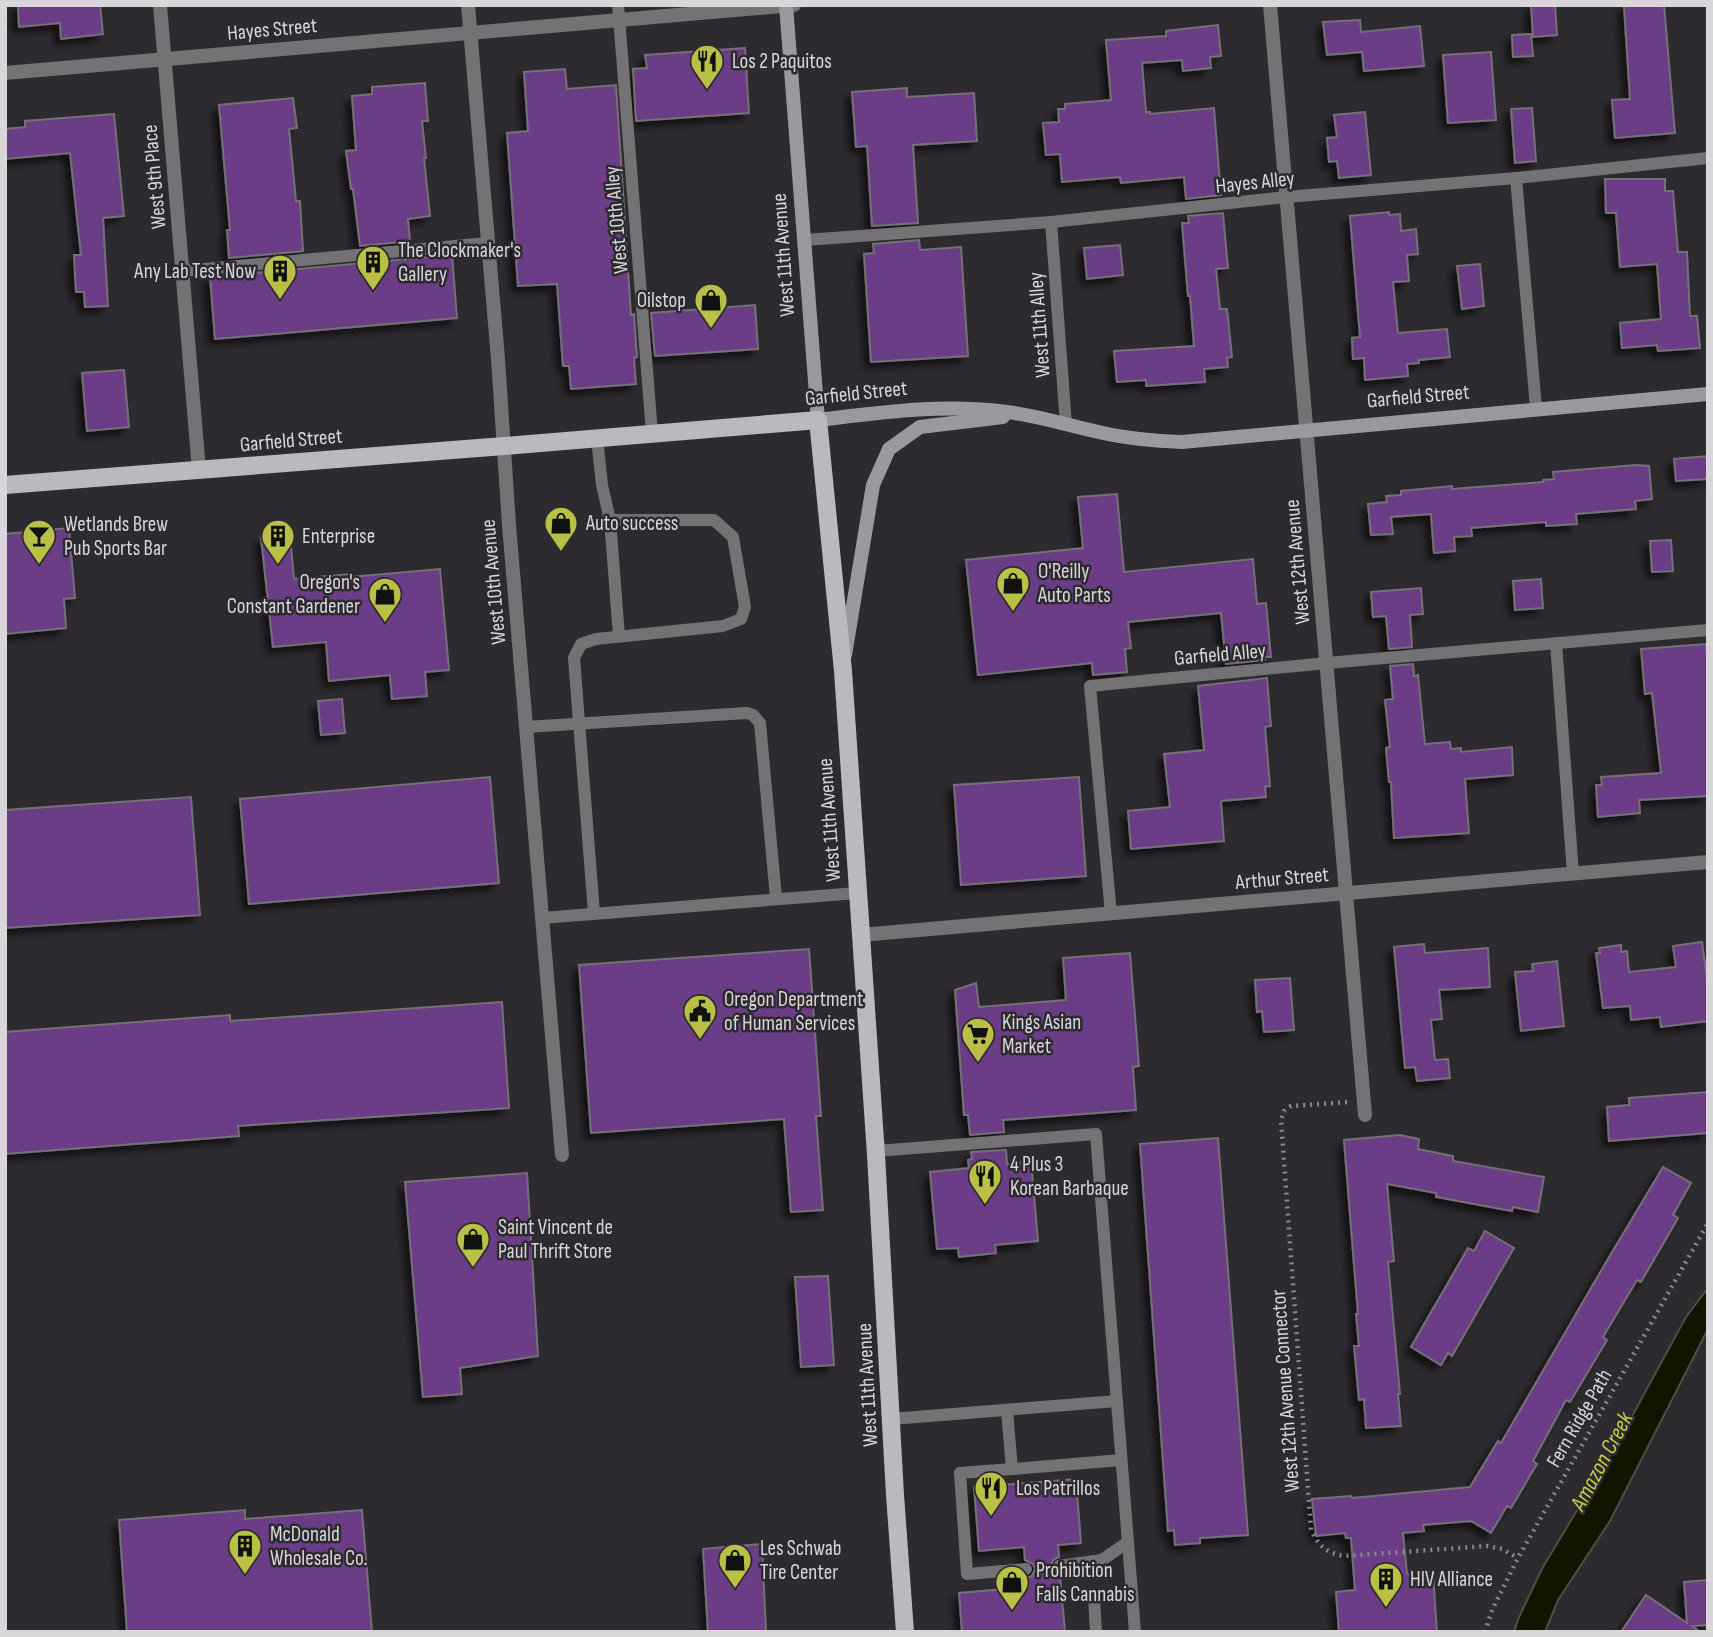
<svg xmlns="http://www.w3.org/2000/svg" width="1713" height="1637" viewBox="0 0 1713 1637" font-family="'Sofia Sans Condensed',sans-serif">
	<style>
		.water { fill: #131400; stroke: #4e4e41; stroke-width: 2 }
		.building { fill: #6b3c86; stroke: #747076; stroke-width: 2; filter: url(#shadow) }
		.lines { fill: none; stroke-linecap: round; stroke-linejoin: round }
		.path { stroke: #8b888c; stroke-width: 4.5; stroke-dasharray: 2 5; stroke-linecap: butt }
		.service { stroke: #747275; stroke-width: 12 }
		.minor { stroke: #747275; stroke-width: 14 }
		.secondary { stroke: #9c999e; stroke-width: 14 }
		.primary { stroke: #bbb8be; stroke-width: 18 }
		.labels { text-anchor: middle; stroke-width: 5; stroke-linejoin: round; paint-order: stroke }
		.street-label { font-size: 21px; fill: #d9d6da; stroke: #2e2b30 }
		.poi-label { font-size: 21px; fill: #d9d6da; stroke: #2e2b30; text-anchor: start }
		.water-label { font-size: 23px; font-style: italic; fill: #c7cd44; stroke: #2e2b30 }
	</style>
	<defs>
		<filter id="shadow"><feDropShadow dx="-6" dy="6" stdDeviation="3.5" flood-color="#0009"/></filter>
	</defs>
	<rect width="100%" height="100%" fill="#2e2b30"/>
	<path class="water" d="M1708,1288v41l-98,192 -52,79 -13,32h-31l5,-15 24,-50 74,-123 69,-127z"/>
	<g class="building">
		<path d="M18,5h82l3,29 -42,5 -1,-16 -41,4z"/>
		<path d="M1531,5h24l2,30 -24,2z"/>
		<path d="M1634,5h30l11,128 -60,5 -3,-38 18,-1 -6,-93z"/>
		<path d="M1360,20l1,12 59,-6 4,40 -60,5 -2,-19 -35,3 -4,-33z"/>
		<path d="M1218,25l3,31 -11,1 1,11 -28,3 -1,-11 -40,3 4,49h4v2l64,-6 7,87 -35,4 -2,-22 -63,6 -1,-6 -58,5 -2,-28 -14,1 -3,-32 16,-1 -1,-13h7v-5l46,-4 -5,-60 60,-4v-5z"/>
		<path d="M1531,34l2,22 -20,1 -1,-22z"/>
		<path d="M745,48l4,65 -113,8 -3,-52 14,-1 -2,-13z"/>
		<path d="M1491,52l5,68 -48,3 -5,-68z"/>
		<path d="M565,69l2,20 49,-4 15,230 3,-1 3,43 -3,1 2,26 -65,5 -2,-23h-6l-6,-82 -39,2 -11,-153 21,-2 -4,-59z"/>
		<path d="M425,83l3,38h-6l4,37h-2l6,58 -22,3 2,22 -50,5 -7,-57h-2l-5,-38 10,-1 -4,-54 20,-2v-7z"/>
		<path d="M907,88v9l67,-4 3,48 -64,4 5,78 -46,3 -5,-80 -11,1 -4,-55z"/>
		<path d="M293,98l4,30 -8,1 7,72h4l3,50 -74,7 -2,-28h3l-11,-125z"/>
		<path d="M1532,108l4,53 -21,2 -4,-54z"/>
		<path d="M1365,112l6,63 -32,3 -2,-17 -8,1 -2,-24 10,-1 -3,-22z"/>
		<path d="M114,114l10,102 -21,2 5,88 -23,1 -1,-15h-8l-2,-37h7l-11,-102 -65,6v-30l20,-2v-6z"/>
		<path d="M1605,179h60v12h8l5,61h9l3,64h7l3,32 -42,3 -1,-6 -35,3 -2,-25 41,-4 -4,-55 -37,3 -4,-54h-10z"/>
		<path d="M1389,212v3l11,-1 1,17 15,-2 2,25 -11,1 2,26 -16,1 5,51 49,-4 3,28 -31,3v3l-12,1 1,12 -43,4 -1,-22 -11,1 -1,-21 8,-1 -10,-121z"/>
		<path d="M1223,213l5,55 -12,1 4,40h7l5,48 -5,1 1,9 -24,2 1,13 -59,4v-6l-29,2 -3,-31 80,-5 -4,-50h-2l-6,-73h7l-1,-7z"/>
		<path d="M919,240l1,10 41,-3 7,109 -97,6 -7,-108 10,-1 -1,-9z"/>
		<path d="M1120,245l3,30 -36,4 -3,-31z"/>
		<path d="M452,255l5,63 -242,21 -5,-62z"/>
		<path d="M1480,264l4,42 -22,3 -5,-43z"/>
		<path d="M755,305l3,44 -103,7 -4,-43z"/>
		<path d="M124,370l5,57 -42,4 -5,-58z"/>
		<path d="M1708,456v23l-32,2 -2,-22z"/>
		<path d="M1636,465l13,1 3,33 -17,2 1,8 -60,5 1,10 -31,2v-4l-75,6 1,8 -18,1 1,14 -21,2 -3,-39 -40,3 2,17 -22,1 -3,-31 19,-2 -1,-6 15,-1v-4l51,-5v3l91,-7v-2l11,-1 -1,-7z"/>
		<path d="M1117,494l7,78 129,-13 4,45 9,-1 5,54h-6v3l-39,4 -5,-51 -93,9 3,26 -6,1 2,23 -34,3 -1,-12 -114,12 -12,-115 117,-12 -5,-51z"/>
		<path d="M69,528l6,70 -11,1 2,29 -61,6v-100z"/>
		<path d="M290,536l4,43 56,-5v3l90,-8 9,101 -24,2 2,24 -35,3 -2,-24 -61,6 -3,-39 -53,5 -12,-109z"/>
		<path d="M1671,540l2,31 -21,1 -2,-31z"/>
		<path d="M1541,579l2,29 -28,2 -2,-29z"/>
		<path d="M1421,588l2,26 -13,1 2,32 -23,2 -3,-33 -13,1 -2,-25z"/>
		<path d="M1706,644l2,25v127l-69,4 1,13 -42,4 -2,-32h6l-1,-8 60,-4 -9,-80 -7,1 -4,-45z"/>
		<path d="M1413,664l1,12 4,-1 7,69 25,-2 1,7 10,-1v4l51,-5 1,28 -48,4 4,54 -75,5 -3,-56h-2l-3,-34 4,-1 -5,-47 8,-1 -3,-33z"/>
		<path d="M1267,678l4,48 -6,1 5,59 -5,1 1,10 -45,4 3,40 -93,8 -3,-38 42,-4 -6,-53 40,-4 -6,-64z"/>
		<path d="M342,699l3,34 -24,2 -3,-34z"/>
		<path d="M490,777l9,106 -250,21 -9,-105z"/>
		<path d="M1079,777l7,99 -125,9 -7,-100z"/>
		<path d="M191,797l9,118 -195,13v-118z"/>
		<path d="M1702,942l6,44v35l-47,6 -1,-10 -29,3 -1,-14 -27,2 -7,-55h4l-1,-5 22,-3v7l6,-1 2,21 47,-5 -3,-21z"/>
		<path d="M1424,944l1,9 63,-5 2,39 -51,3 3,29 -11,1 4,40 13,-1 2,19 -33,3 -2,-14 -10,1 -11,-121z"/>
		<path d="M809,949l12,167h-5l7,94 -32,2 -7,-93 -193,14 -12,-168z"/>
		<path d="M1130,953l9,113 -6,1 3,43 -133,10 1,12 -34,3 -2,-20h-4l-9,-125 21,-7 3,24 87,-7 -3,-42z"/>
		<path d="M1557,961l7,65 -43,5 -6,-59 18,-1 -1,-7z"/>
		<path d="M1290,978l4,52 -30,2 -2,-21 -5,1 -2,-32z"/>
		<path d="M502,1002l7,106 -271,18 1,10 -234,18v-122l225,-17v6z"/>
		<path d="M1708,1092v41l-99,8 -2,-34 22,-2v-7z"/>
		<path d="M1400,1135l19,4 -1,10 35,7v5l91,16 -6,35 -25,-5 -1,4 -76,-14v-4l-49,-9 7,77 -6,1 12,132h-2l3,32 -35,2 -2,-29 -5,1 -5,-54h5l-3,-32h2l-14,-174z"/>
		<path d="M1218,1138l30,397 -48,3v5l-25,2 -1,-15 -6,1 -28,-387z"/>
		<path d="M1006,1150l1,14 24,-3 7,80 -43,4 1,8 -37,4 -1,-9 -21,1 -7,-77 39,-4 -1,-8 4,-1 -1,-7z"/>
		<path d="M1663,1167l28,16 -18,32 5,3 -37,64 -4,-2 -34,57 4,3 -37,62 -4,-2 -33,61 4,3 -26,44 -4,-2 -16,27 -20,-12 -48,4 1,6 -21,2 4,41 26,-2 4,60h-98l-3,-40 19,-2 -4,-52h-5l-1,-5 -29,3 -4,-37 39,-3 1,2 118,-11 28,-46 3,2 104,-179z"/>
		<path d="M527,1173l11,183 -78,12 2,26 -39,3 -18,-215z"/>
		<path d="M1485,1231l29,17 -62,108 -4,-3 -7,12 -30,-18 57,-99 6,3z"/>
		<path d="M828,1276l6,89 -33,2 -6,-90z"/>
		<path d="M1076,1479l5,64 -23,2 1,12 -6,3 -3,7 3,5 7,3 5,57h-103l-3,-39 69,-6 -1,-9 5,-2 3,-7 -2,-5 -8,-4 -1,-13 -45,4 -5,-64z"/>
		<path d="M245,1510v9l117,-9 10,122h-245l-8,-112z"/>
		<path d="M762,1544l4,88h-58l-5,-83z"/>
		<path d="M1708,1580v45l-16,1 8,6h-79l25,-37 41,28 -3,-41z"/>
	</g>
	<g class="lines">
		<g class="path">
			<path d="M1347,1102l-56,4 -7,5 -3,9 30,410c8,16 14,22 32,26l145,-10 14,3 16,9"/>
			<path d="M1485,1632l7,-22 26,-52 190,-335"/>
		</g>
		<g class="service">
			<path d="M618,5l34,428"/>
			<path d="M1516,178l20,230"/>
			<path d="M1051,222l15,203"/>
			<path d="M805,240l246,-18 235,-25 230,-19 192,-20"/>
			<path d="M183,271l305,-28"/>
			<path d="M597,438l5,47 8,35"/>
			<path d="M1556,643l17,231"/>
			<path d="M526,727l221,-14 6,2 7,8 16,175"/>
			<path d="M594,913l-20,-255 7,-14 15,-5 127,-13 18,-7 4,-12 -12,-70 -19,-17h-104l9,116"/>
			<path d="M1111,914l-21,-228 237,-23 381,-33"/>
			<path d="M542,918l315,-25"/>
			<path d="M876,1151l220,-17 39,498"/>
			<path d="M1007,1410l5,59 109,-9"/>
			<path d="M891,1419l226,-18"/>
			<path d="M1012,1469l-52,4 7,101 59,-5"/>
			<path d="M1059,1566l43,-6 26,-18"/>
			<path d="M1094,1597l2,35"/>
		</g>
		<g class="minor">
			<path d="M160,5l39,465"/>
			<path d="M468,5l30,354 11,166 53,630"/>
			<path d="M1270,5l95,1110"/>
			<path d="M5,73l789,-68"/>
			<path d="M860,935l848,-73"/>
		</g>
		<g class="secondary">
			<path d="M786,5l32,415c60,-7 121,-16 181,-9 35,3 70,15 104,22 27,6 52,8 79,9l526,-48"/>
			<path d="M845,655l28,-170 16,-36 31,-22 83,-10"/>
		</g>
		<path class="primary" d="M5,485l499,-39 314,-26 25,251 33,484 19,340 10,137"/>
	</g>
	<defs>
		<symbol id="restaurant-pin" viewBox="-11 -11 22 30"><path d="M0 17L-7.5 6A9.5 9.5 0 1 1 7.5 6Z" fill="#bac045" stroke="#2e2b30"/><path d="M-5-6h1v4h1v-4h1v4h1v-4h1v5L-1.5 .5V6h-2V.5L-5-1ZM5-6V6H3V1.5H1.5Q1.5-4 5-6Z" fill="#111"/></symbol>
		<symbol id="building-pin" viewBox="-11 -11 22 30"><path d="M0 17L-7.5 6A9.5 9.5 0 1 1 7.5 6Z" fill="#bac045" stroke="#2e2b30"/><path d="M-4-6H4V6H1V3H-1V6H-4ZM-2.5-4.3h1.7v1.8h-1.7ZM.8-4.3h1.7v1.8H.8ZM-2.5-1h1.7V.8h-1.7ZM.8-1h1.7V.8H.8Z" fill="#111"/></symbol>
		<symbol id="shop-pin" viewBox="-11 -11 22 30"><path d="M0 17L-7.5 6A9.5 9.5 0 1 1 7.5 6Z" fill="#bac045" stroke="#2e2b30"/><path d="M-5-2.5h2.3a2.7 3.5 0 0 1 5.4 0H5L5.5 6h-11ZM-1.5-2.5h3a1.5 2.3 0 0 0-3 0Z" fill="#111"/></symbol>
		<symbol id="bar-pin" viewBox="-11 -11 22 30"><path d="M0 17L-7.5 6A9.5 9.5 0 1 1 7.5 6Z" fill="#bac045" stroke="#2e2b30"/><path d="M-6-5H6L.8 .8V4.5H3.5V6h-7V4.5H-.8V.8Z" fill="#111"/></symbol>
		<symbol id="civic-pin" viewBox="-11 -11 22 30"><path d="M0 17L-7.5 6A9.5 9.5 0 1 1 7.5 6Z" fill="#bac045" stroke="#2e2b30"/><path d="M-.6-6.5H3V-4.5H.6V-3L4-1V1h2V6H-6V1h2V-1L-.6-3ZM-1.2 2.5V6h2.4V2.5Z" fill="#111"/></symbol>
		<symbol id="supermarket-pin" viewBox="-11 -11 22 30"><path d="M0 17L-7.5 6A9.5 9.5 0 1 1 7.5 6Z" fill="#bac045" stroke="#2e2b30"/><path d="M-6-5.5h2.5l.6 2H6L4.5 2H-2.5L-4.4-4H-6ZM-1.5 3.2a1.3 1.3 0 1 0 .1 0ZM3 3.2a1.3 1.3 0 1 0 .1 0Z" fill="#111"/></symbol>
	</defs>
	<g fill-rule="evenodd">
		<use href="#restaurant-pin" x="688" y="42" width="38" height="52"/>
		<use href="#building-pin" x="354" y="243" width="38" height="52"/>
		<use href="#building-pin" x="261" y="252" width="38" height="52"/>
		<use href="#shop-pin" x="692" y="281" width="38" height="52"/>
		<use href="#shop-pin" x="542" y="504" width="38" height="52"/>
		<use href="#bar-pin" x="20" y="517" width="38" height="52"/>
		<use href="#building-pin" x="259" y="517" width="38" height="52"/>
		<use href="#shop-pin" x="994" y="564" width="38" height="52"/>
		<use href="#shop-pin" x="366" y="575" width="38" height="52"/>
		<use href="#civic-pin" x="681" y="992" width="38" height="52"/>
		<use href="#supermarket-pin" x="959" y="1015" width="38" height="52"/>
		<use href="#restaurant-pin" x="966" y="1157" width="38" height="52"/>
		<use href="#shop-pin" x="454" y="1220" width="38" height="52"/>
		<use href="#restaurant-pin" x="972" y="1469" width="38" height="52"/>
		<use href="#building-pin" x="226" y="1527" width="38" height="52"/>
		<use href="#shop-pin" x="716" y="1541" width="38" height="52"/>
		<use href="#building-pin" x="1367" y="1560" width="38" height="52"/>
		<use href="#shop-pin" x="993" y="1563" width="38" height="52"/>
	</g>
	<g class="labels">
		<g class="street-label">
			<text transform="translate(272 29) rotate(-5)" y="7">Hayes Street</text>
			<text transform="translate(154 177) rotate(-95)" y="7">West 9th Place</text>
			<text transform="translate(1255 182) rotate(-6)" y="7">Hayes Alley</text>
			<text transform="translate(616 220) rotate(-95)" y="7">West 10th Alley</text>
			<text transform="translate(783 255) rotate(-94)" y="7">West 11th Avenue</text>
			<text transform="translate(1039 325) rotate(-94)" y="7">West 11th Alley</text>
			<text transform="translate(856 393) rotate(-6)" y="7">Garfield Street</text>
			<text transform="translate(1418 396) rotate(-5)" y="7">Garfield Street</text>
			<text transform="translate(291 440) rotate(-5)" y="7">Garfield Street</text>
			<text transform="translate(1297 562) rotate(-95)" y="7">West 12th Avenue</text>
			<text transform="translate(493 582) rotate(-95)" y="7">West 10th Avenue</text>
			<text transform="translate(1220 654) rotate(-5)" y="7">Garfield Alley</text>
			<text transform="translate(829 820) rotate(-94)" y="7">West 11th Avenue</text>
			<text transform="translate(1282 878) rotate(-5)" y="7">Arthur Street</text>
			<text transform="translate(867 1385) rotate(-93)" y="7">West 11th Avenue</text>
			<text transform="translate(1285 1391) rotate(-94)" y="7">West 12th Avenue Connector</text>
			<text transform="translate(1579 1418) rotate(-60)" y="7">Fern Ridge Path</text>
		</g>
		<g class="poi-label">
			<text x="732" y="68">Los 2 Paquitos</text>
			<text x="398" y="257">The Clockmaker's<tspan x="398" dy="24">Gallery</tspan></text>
			<text x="256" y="278" text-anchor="end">Any Lab Test Now</text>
			<text x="686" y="307" text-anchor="end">Oilstop</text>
			<text x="586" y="530">Auto success</text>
			<text x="64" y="531">Wetlands Brew<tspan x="64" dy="24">Pub Sports Bar</tspan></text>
			<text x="302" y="543">Enterprise</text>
			<text x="1038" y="578">O'Reilly<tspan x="1038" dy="24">Auto Parts</tspan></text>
			<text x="360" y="589" text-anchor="end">Oregon's<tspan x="360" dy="24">Constant Gardener</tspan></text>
			<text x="724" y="1006">Oregon Department<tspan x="724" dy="24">of Human Services</tspan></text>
			<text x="1002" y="1029">Kings Asian<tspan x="1002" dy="24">Market</tspan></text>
			<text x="1010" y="1171">4 Plus 3<tspan x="1010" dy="24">Korean Barbaque</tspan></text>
			<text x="498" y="1234">Saint Vincent de<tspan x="498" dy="24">Paul Thrift Store</tspan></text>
			<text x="1016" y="1495">Los Patrillos</text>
			<text x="270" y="1541">McDonald<tspan x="270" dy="24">Wholesale Co.</tspan></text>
			<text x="760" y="1555">Les Schwab<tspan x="760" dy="24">Tire Center</tspan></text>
			<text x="1036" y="1577">Prohibition<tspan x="1036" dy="24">Falls Cannabis</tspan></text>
			<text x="1410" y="1586">HIV Alliance</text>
		</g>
		<g class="water-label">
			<text transform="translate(1601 1461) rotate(-62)" y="8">Amazon Creek</text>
		</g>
	</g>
	<rect width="1713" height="1637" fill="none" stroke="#d9d6da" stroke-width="14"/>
</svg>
